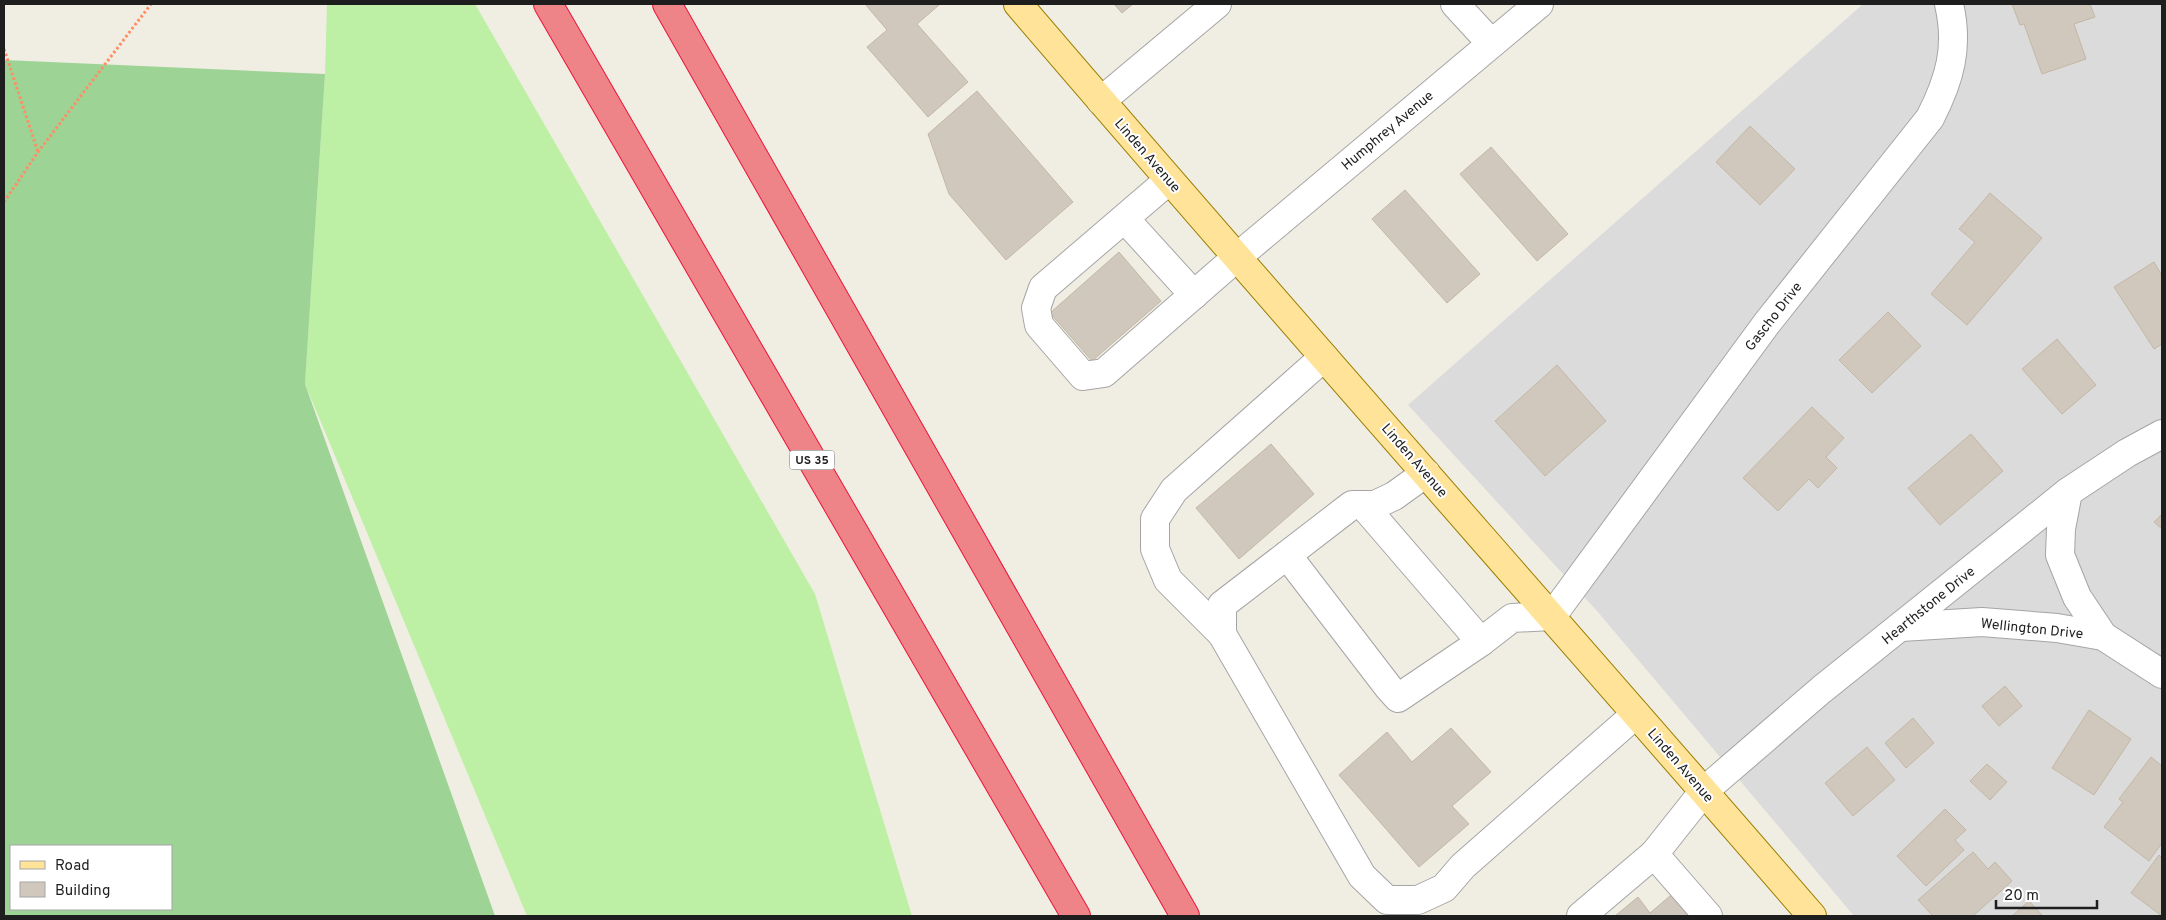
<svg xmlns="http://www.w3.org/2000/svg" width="2166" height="920" viewBox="0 0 2166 920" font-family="Overpass,sans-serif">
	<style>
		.residential { fill: #dcdbdb }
		.grass { fill: #bdefa4 }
		.forest { fill: #9dd394; fill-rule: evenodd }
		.building { fill: #d0c8bc; stroke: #c3b7a4 }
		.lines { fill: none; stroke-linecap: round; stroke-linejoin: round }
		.minor-casing { stroke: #a5a5a5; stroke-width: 30 }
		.major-casing { stroke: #987e00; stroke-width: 30 }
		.highway-casing { stroke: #ea153c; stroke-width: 30 }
		.path { stroke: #ff8d65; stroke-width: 3; stroke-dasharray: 2.5 2.5; stroke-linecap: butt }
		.minor { stroke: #fff; stroke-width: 28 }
		.major { stroke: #ffe399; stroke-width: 28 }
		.highway { stroke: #ee8487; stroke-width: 28 }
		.labels { text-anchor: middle; stroke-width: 4; stroke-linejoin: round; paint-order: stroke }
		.shield { fill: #fff; stroke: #626262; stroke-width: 1 }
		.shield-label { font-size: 12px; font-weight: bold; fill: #1e1e1e }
		.street-label { font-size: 14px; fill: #1e1e1e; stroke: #fff }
	</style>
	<rect width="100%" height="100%" fill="#f0eee3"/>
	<path class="residential" d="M1863,4h299v912h-308l-257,-305 -189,-206z"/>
	<path class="grass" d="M327,4h148l340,590 97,322h-385l-222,-532 20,-310z"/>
	<path class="forest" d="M4,60l321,14 -20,310 190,532h-491zM11,846h160v63h-160z"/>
	<g class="building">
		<path d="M865,4h72l2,1 -22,19 51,58 -40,35 -61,-70 20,-17z"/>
		<path d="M1114,4h19l-11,9z"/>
		<path d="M2012,4h78l5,13 -21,7 12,35 -44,15 -18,-50 -4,1z"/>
		<path d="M977,91l96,111 -67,58 -57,-66 -21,-60z"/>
		<path d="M1750,126l45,43 -35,36 -44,-43z"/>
		<path d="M1491,147l77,87 -31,27 -77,-87z"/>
		<path d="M1405,190l75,84 -33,29 -75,-84z"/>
		<path d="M1990,193l52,45 -75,87 -36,-31 44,-52 -16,-13z"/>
		<path d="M1119,252l42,49 -69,60 -42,-48z"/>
		<path d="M2154,262l8,14v68l-8,5 -40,-62z"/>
		<path d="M1888,312l33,34 -49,47 -33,-33z"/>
		<path d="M2057,339l39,46 -34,29 -40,-45z"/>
		<path d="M1557,365l49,56 -61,55 -50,-55z"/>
		<path d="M1812,407l32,31 -18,19 11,11 -19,20 -9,-9 -31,32 -35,-33z"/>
		<path d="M1971,434l32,37 -63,54 -32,-37z"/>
		<path d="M1271,444l43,50 -75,65 -43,-51z"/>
		<path d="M2162,514v15l-8,-7z"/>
		<path d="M2005,686l17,20 -23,20 -17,-20z"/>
		<path d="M2089,710l42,29 -37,56 -42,-27z"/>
		<path d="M1913,718l21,25 -28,25 -21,-25z"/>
		<path d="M1451,728l40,44 -39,34 17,18 -50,43 -80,-92 48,-43 25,30z"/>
		<path d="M1867,747l28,33 -42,36 -28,-33z"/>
		<path d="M2151,757l11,9v77l-13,18 -45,-34 19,-25 -4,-3z"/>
		<path d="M1987,764l20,18 -17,18 -20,-19z"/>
		<path d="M1945,809l21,21 -11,10 9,10 -38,36 -29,-30z"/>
		<path d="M1973,852l15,17 7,-7 17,19 -39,35h-40l-15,-16z"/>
		<path d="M2159,855l3,3v58l-31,-23z"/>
		<path d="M1677,890l22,26h-84l23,-19 12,16z"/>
		<path d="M2029,901l14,15h-31z"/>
	</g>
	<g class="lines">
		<defs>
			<g id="minor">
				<path d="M1455,4l36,39"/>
				<path d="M1101,101l116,-97"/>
				<path d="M1169,180l-126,108 -7,20 3,17 44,51 21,-3 132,-115 303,-254"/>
				<path d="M1125,219l69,76"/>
				<path d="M1426,473l-32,23 -19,9h-23l-130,100v29l140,242 25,24h31l26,-12 19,-22 173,-152"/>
				<path d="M2068,492l-7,37 -1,26 17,42 26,39 59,38"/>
				<path d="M1363,505l118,137 31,-24 40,-2 215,-293 163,-205c20,-39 29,-71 19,-114"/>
				<path d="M1287,555l102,133 9,10 83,-56"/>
				<path d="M1901,627l81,-5 75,6 46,8"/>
				<path d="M1222,634l-54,-54 -13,-31v-30l19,-29 150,-133"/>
				<path d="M1581,916l73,-62"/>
				<path d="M1708,916l-54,-62 50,-63 117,-101 247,-198 59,-39 35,-19"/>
			</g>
			<path id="major" d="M1018,4c262,306 530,607 794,912"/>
			<g id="highway">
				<path d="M548,4l528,912"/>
				<path d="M667,4l518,912"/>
			</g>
		</defs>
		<use href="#minor" class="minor-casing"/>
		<use href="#major" class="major-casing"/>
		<use href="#highway" class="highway-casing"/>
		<g class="path">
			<path d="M4,49l34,103"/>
			<path d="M4,202l34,-50 113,-148"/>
		</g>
		<use href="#minor" class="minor"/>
		<use href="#major" class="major"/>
		<use href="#highway" class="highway"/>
	</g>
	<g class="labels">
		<rect class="shield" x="789.5" y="450.5" width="45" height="19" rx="4"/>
		<g class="shield-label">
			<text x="812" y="464">US 35</text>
		</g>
		<g class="street-label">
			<text transform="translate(1387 130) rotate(-40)" y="5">Humphrey Avenue</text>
			<text transform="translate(1148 155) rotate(49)" y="5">Linden Avenue</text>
			<text transform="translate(1773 316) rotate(-52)" y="5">Gascho Drive</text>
			<text transform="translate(1415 460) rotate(49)" y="5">Linden Avenue</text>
			<text transform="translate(1928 605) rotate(-39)" y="5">Hearthstone Drive</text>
			<text transform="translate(2032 628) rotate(6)" y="5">Wellington Drive</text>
			<text transform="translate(1681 765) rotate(49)" y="5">Linden Avenue</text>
		</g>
	</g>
	<rect width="2166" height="920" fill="none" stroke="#1e1e1e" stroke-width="10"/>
	<rect x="10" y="845" width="162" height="65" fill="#ffffff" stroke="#a5a5a5"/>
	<rect x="20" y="861" width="25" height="8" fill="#ffe399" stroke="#a5a5a5"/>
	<text x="55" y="870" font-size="15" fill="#1e1e1e">Road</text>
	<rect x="20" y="882" width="25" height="15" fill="#d0c8bc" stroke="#a5a5a5"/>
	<text x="55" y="895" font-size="15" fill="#1e1e1e">Building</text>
	<path d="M1996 900v8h101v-8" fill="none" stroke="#1e1e1e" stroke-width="2.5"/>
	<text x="2004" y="900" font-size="15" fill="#1e1e1e" stroke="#ffffff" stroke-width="4" paint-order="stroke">20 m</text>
</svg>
